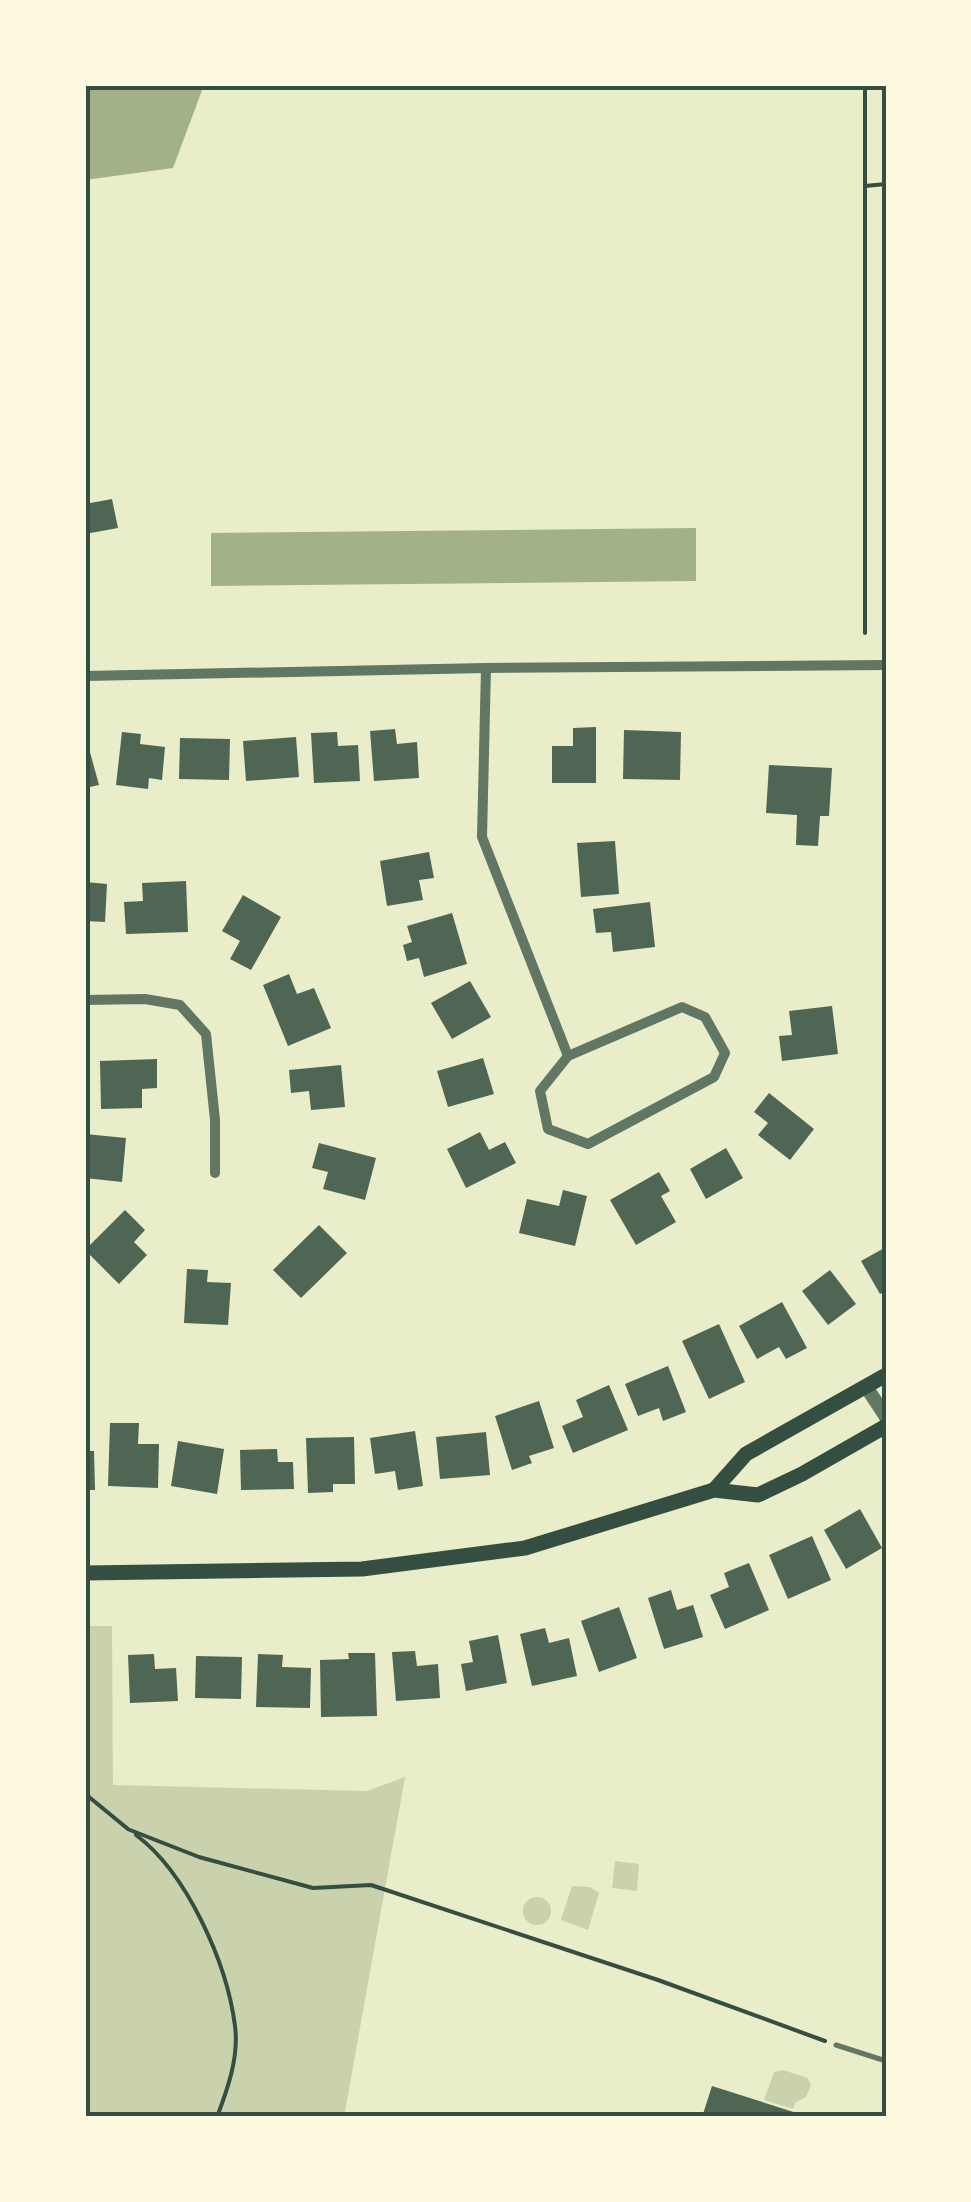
<svg xmlns="http://www.w3.org/2000/svg" width="971" height="2202" viewBox="0 0 971 2202" font-family="Cabin,sans-serif">
	<style>
		.green { fill: #cad2ad }
		.water { fill: #a3b18a }
		.building { fill: #4f6655 }
		.lines { fill: none; stroke-linecap: round; stroke-linejoin: round }
		.path { stroke: #344e41; stroke-width: 4 }
		.service { stroke: #617663; stroke-width: 5 }
		.minor { stroke: #617663; stroke-width: 10 }
		.tertiary { stroke: #617663; stroke-width: 14 }
		.secondary { stroke: #344e41; stroke-width: 15 }
		.neatline { fill: none; stroke: #344e41; stroke-width: 4 }
	</style>
	<rect width="100%" height="100%" fill="#e9edc9"/>
	<g class="green">
		<path d="M85,1626h27l1,159 254,6 38,-14 -61,340h-259z"/>
		<path d="M615,1861l24,3 -2,27 -25,-3z"/>
		<path d="M572,1886l18,1 9,6 -11,37 -27,-10z"/>
		<circle cx="537" cy="1911" r="14"/>
		<path d="M783,2070l25,8 3,7 -5,12 -10,5 -3,7 -29,-9 10,-28z"/>
	</g>
	<g class="water">
		<path d="M85,85h119l-31,83 -88,12z"/>
		<path d="M696,528v53l-485,5v-53z"/>
	</g>
	<g class="building">
		<path d="M112,499l6,29 -33,6v-30z"/>
		<path d="M596,727v56h-44v-37h21v-18z"/>
		<path d="M395,729l2,15 20,-2 2,36 -45,3 -4,-50z"/>
		<path d="M624,730l57,2 -1,48 -57,-1z"/>
		<path d="M122,732l19,2 -1,10 25,3 -3,33 -13,-2 -1,11 -32,-4z"/>
		<path d="M337,732l1,14 20,-1 2,36 -46,2 -3,-50z"/>
		<path d="M85,734l14,51 -14,3z"/>
		<path d="M296,737l3,40 -53,4 -3,-40z"/>
		<path d="M180,738l50,1 -1,41 -50,-1z"/>
		<path d="M769,765l63,3 -3,48h-9l-2,30 -22,-1 1,-30 -31,-2z"/>
		<path d="M615,841l4,53 -38,3 -4,-54z"/>
		<path d="M429,852l5,26 -15,2 4,20 -36,6 -7,-45z"/>
		<path d="M186,881l2,51 -62,2 -2,-32 19,-1 -1,-18z"/>
		<path d="M85,882l22,2 -2,38 -20,-1z"/>
		<path d="M243,895l38,22 -30,53 -21,-11 10,-18 -18,-10z"/>
		<path d="M650,902l5,45 -42,5 -2,-20 -15,1 -3,-24z"/>
		<path d="M452,913l15,51 -43,13 -5,-19 -12,3 -4,-16 9,-3 -5,-16z"/>
		<path d="M289,974l8,20 17,-6 17,40 -43,18 -25,-61z"/>
		<path d="M470,981l21,36 -39,22 -21,-36z"/>
		<path d="M832,1006l6,48 -56,7 -3,-25 13,-1 -3,-24z"/>
		<path d="M483,1058l11,36 -46,13 -11,-36z"/>
		<path d="M157,1059v29l-15,1v19l-41,1 -1,-48z"/>
		<path d="M341,1065l4,42 -34,3 -2,-19 -18,2 -2,-23z"/>
		<path d="M769,1093l45,36 -24,31 -32,-25 10,-12 -14,-11z"/>
		<path d="M480,1132l9,18 16,-8 11,21 -50,25 -19,-39z"/>
		<path d="M85,1134l41,4 -4,44 -37,-4z"/>
		<path d="M319,1143l57,15 -11,42 -42,-11 5,-17 -16,-4z"/>
		<path d="M726,1148l17,30 -37,21 -16,-30z"/>
		<path d="M659,1172l11,19 -9,5 15,26 -40,23 -26,-45z"/>
		<path d="M563,1190l24,6 -12,50 -56,-13 8,-34 32,7z"/>
		<path d="M125,1210l20,20 -11,12 13,13 -28,29 -34,-34z"/>
		<path d="M319,1225l28,28 -46,45 -28,-28z"/>
		<path d="M886,1247v44l-6,3 -19,-33z"/>
		<path d="M187,1269l21,1 -1,12 24,1 -3,42 -44,-2z"/>
		<path d="M830,1270l26,34 -28,21 -26,-34z"/>
		<path d="M782,1302l25,46 -21,11 -7,-12 -22,12 -18,-33z"/>
		<path d="M719,1324l26,58 -36,17 -27,-58z"/>
		<path d="M668,1366l18,46 -23,9 -4,-13 -21,8 -13,-32z"/>
		<path d="M609,1385l19,45 -55,23 -11,-27 21,-9 -7,-17z"/>
		<path d="M539,1401l15,47 -25,8 3,7 -20,7 -17,-54z"/>
		<path d="M110,1423h29l-1,21h21l-1,44 -50,-2z"/>
		<path d="M415,1431l8,55 -25,4 -3,-19 -20,3 -5,-36z"/>
		<path d="M486,1432l4,43 -50,4 -4,-42z"/>
		<path d="M354,1437l1,47h-22v8l-25,1 -2,-55z"/>
		<path d="M178,1441l46,8 -7,45 -46,-8z"/>
		<path d="M277,1449l1,13h15l1,27 -53,1 -1,-40z"/>
		<path d="M85,1451h9l1,39h-10z"/>
		<path d="M860,1509l22,39 -36,21 -22,-39z"/>
		<path d="M812,1536l19,44 -43,19 -19,-44z"/>
		<path d="M749,1563l20,47 -44,19 -15,-34 19,-8 -5,-14z"/>
		<path d="M671,1590l6,20 16,-5 10,32 -39,12 -16,-51z"/>
		<path d="M619,1607l18,51 -38,14 -18,-51z"/>
		<path d="M545,1628l4,15 20,-5 8,38 -45,10 -12,-52z"/>
		<path d="M498,1635l9,48 -41,8 -5,-27 12,-2 -4,-21z"/>
		<path d="M415,1651l2,15 21,-2 2,34 -44,3 -4,-49z"/>
		<path d="M348,1653h27l2,63 -56,1 -1,-57 29,-1z"/>
		<path d="M154,1654l1,15 21,-1 2,33 -48,2 -2,-48z"/>
		<path d="M258,1654l25,1 -1,12 29,1 -1,40 -54,-1z"/>
		<path d="M196,1656l46,1 -1,42 -46,-1z"/>
		<path d="M712,2086l94,30v1h-104z"/>
	</g>
	<g class="lines">
		<g class="path">
			<path d="M865,85v548"/>
			<path d="M865,186l21,-2"/>
			<path d="M85,1788l4,9 39,32"/>
			<path d="M130,1830l69,27 114,31 58,-3 287,95 167,61"/>
			<path d="M136,1835c51,38 91,128 99,191 4,31 -7,62 -18,91"/>
		</g>
		<path class="service" d="M836,2045l50,16"/>
		<g class="minor">
			<path d="M486,668l-4,169 86,219"/>
			<path d="M85,676l401,-8 400,-3"/>
			<path d="M85,1000l60,-1 35,6 26,29 9,86v53"/>
			<path d="M682,1007l23,10 20,36 -11,24 -126,67 -40,-15 -8,-38 28,-35z"/>
		</g>
		<path class="tertiary" d="M867,1388l19,29"/>
		<g class="secondary">
			<path d="M714,1490l32,-36 140,-79"/>
			<path d="M85,1573l277,-4 163,-21 189,-58 44,5 44,-21 84,-48"/>
		</g>
	</g>
	<rect width="971" height="2202" fill="none" stroke="#fefae0" stroke-width="175"/>
	<rect x="88" y="88" width="796" height="2026" class="neatline"/>
</svg>
